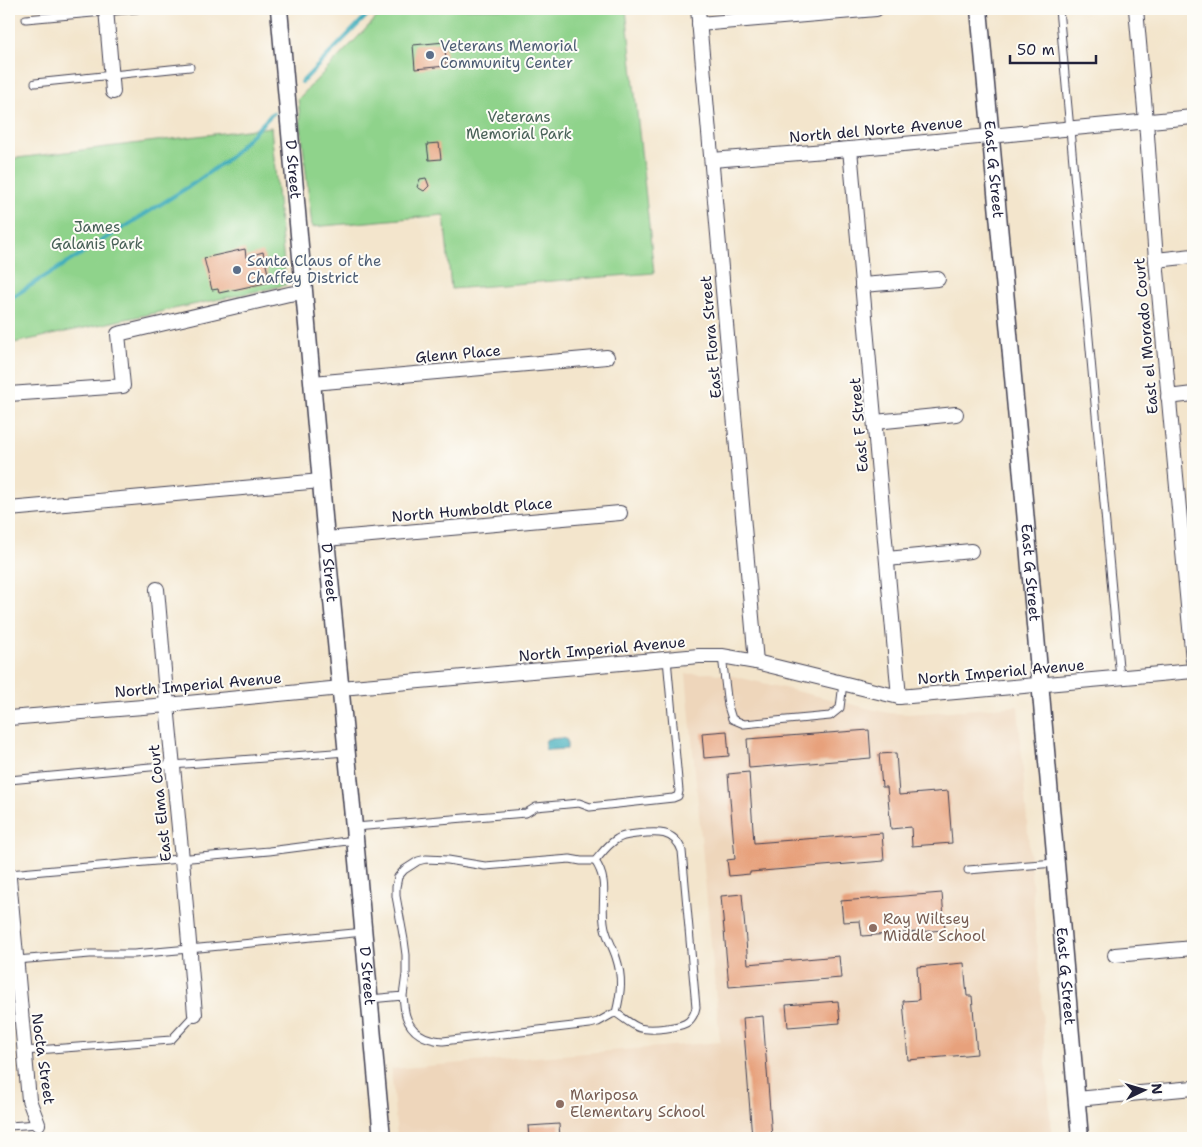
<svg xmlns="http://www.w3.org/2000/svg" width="1202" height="1147" viewBox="0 0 1202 1147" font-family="'Shantell Sans',sans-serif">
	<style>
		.built { fill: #eed6bb }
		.green { fill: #8fd38b; stroke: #587a63 }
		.water { fill: #3fadbc; stroke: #30687c }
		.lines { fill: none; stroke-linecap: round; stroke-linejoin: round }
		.stream { stroke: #3fadbc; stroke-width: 4 }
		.building { fill: #e7a17c }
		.service-casing { stroke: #413f51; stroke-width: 9 }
		.minor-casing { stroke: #413f51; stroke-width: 16 }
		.tertiary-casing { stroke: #413f51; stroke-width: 19 }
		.service { stroke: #fff; stroke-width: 7 }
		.minor { stroke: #fff; stroke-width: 14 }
		.tertiary { stroke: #fff; stroke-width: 16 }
		.service-dot { fill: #5c6f8a; stroke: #fdfcf7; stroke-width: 2 }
		.education-dot { fill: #8d6e63; stroke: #fdfcf7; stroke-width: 2 }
		.labels { text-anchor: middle; stroke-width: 4; stroke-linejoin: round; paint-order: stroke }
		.service-label { font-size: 15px; fill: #4e5e75; stroke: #fdfcf7; text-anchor: start }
		.park-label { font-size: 15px; fill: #486057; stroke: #fdfcf7 }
		.street-label { font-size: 15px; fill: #22223b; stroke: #fdfcf7 }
		.education-label { font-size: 15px; fill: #785e54; stroke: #fdfcf7; text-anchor: start }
	</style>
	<rect width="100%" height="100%" fill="#fdfcf7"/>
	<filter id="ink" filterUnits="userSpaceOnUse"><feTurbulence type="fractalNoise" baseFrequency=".02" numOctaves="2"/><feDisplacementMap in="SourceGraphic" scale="10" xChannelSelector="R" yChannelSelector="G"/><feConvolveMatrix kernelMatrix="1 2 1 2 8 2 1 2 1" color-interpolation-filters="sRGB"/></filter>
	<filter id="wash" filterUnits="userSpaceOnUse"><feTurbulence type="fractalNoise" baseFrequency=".0096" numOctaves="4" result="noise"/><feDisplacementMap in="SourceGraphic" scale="20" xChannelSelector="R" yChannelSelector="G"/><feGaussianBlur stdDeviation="1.12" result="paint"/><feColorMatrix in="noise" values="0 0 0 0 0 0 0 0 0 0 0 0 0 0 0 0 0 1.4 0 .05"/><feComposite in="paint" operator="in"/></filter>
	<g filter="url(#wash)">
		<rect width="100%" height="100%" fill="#f3e5cc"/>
		<path class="built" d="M711,673l22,3 155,37 20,1 110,-8 34,432h-655l-6,-69 329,-27 -34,-368z"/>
		<g class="green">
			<path d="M385,9h241l28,264 -203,16 -7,-74 -132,12 -14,-128z"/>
			<path d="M271,127l15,158 -277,59v-185z"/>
		</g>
		<path class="water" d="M562,738l5,2v9l-18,1 -4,-1v-7l2,-3z"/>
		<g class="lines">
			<g class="stream">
				<path d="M302,82l71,-73"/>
				<path d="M9,299l184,-115 36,-26 44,-45"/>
			</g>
		</g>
		<g id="blocks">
			<g class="building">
				<path d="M445,42l1,24 -31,3 -2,-24z"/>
				<path d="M439,143l2,16 -12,1 -2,-16z"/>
				<path d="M426,178l3,8 -5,5 -7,-4 3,-8z"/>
				<path d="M245,249l1,8 17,-5 7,30 -51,11 -1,-4 -6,1 -8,-32z"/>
				<path d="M869,730l2,28 -122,10 -2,-29z"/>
				<path d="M727,731l2,25 -25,2 -2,-25z"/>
				<path d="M896,753l3,42 49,-4 4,52 -40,3 -1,-19 -20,2 -4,-42h-5l-3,-33z"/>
				<path d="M749,772l5,71 128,-10 2,28 -134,11v2l-21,2 -2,-16 8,-1 -7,-85z"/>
				<path d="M942,893l3,37 -83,6 -2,-15 -17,1 -2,-21z"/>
				<path d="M742,894l6,70 91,-8 2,22 -112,9 -8,-91z"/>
				<path d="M964,963l3,33h5l5,58 -69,6 -5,-59 16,-1 -2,-33z"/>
				<path d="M838,1001l2,22 -52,4 -2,-22z"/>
				<path d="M763,1016l9,122h-20l-9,-120z"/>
				<path d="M559,1124l1,14h-31l-1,-12z"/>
			</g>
		</g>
	</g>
	<g filter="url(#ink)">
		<use href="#blocks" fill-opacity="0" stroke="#413f51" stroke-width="1"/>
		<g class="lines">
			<defs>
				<g id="service">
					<path d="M1059,9l61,669"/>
					<path d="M26,19l111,-10"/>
					<path d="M35,83l155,-16"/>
					<path d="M722,656l6,50 4,13 12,5 86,-8 10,-8 3,-25"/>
					<path d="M9,780l163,-15 175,-13"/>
					<path d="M355,827l171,-14 10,-6 43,-4 11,4 83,-9 5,-2 1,-5 -12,-132"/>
					<path d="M595,861c16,23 4,43 10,67 2,10 8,19 11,29 7,21 5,35 0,56"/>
					<path d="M968,870l87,-7"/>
					<path d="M9,874l260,-23 86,-11"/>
					<path d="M16,960l74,-6h44l55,-5 175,-17"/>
					<path d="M370,999l33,-3c1,7 1,14 3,20 5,17 20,24 37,25l147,-17 8,-2 14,-8 4,-1c8,5 15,12 24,15 10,3 42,0 49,-7 4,-4 6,-8 7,-14l-14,-156c-8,-22 -27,-19 -46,-17 -7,1 -13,1 -19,5 -9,5 -15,14 -22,22h-14l-11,-2 -85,7 -37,-6 -22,-1 -8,2 -14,9 -6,7 -2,10v9l8,44 2,15v19l-3,22"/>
					<path d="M24,1051l147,-11 24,-26"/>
					<path d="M9,1126l29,-2"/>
				</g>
				<g id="minor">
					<path d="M106,9l7,83"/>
					<path d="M698,9l58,653"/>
					<path d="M1136,9l10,112 10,139 37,400"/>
					<path d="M699,24l177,-15"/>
					<path d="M850,149l49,548"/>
					<path d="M712,160l138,-11 343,-32"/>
					<path d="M1156,260l37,-4"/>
					<path d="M862,285l76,-6"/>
					<path d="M313,383l294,-26"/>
					<path d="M9,394l114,-8 -5,-52 171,-40 16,-2"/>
					<path d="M1168,397l25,-3"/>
					<path d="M875,422l81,-8"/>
					<path d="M9,509l312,-28"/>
					<path d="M326,539l294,-26"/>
					<path d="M887,559l84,-8"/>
					<path d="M157,589l10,116 15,154 13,155"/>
					<path d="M9,718l158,-13 174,-17 358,-32h23l34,6 143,35 294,-26"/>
					<path d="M9,878l20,222 9,24"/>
					<path d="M1115,955l78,-7"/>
					<path d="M1077,1099l116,-11"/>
				</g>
				<g id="tertiary">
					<path id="s1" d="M279,9l47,530 28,288 28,311"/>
					<path id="s2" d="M979,9l39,422 62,707"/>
				</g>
			</defs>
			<use href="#service" class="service-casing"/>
			<use href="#minor" class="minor-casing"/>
			<use href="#tertiary" class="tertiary-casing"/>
			<use href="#service" class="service"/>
			<use href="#minor" class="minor"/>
			<use href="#tertiary" class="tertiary"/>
		</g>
	</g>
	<g class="service-dot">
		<circle cx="430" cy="55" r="5"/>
		<circle cx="237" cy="270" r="5"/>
	</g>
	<g class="education-dot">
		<circle cx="873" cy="928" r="5"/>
		<circle cx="560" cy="1104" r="5"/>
	</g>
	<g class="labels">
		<g class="service-label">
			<text x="440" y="51">Veterans Memorial<tspan x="440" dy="17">Community Center</tspan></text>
			<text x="247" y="266">Santa Claus of the<tspan x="247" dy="17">Chaffey District</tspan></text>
		</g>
		<g class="park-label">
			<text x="519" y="122">Veterans<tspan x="519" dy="17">Memorial Park</tspan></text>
			<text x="97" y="232">James<tspan x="97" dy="17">Galanis Park</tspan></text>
		</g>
		<g class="street-label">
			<text transform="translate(876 130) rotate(-5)" y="5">North del Norte Avenue</text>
			<text dy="5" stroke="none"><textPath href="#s1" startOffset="161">D Street</textPath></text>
			<text dy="5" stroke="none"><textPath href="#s2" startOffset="161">East G Street</textPath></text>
			<text transform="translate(1146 336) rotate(-95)" y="5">East el Morado Court</text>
			<text transform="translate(711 337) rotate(-95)" y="5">East Flora Street</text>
			<text transform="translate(458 354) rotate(-5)" y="5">Glenn Place</text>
			<text transform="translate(859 425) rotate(-95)" y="5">East F Street</text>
			<text transform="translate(472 510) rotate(-5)" y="5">North Humboldt Place</text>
			<text dy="5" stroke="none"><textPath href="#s2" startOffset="566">East G Street</textPath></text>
			<text dy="5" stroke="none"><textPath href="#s1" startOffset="566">D Street</textPath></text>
			<text transform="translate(602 649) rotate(-5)" y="5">North Imperial Avenue</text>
			<text transform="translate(1001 672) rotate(-5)" y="5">North Imperial Avenue</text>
			<text transform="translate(198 685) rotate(-5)" y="5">North Imperial Avenue</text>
			<text transform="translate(160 803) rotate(-96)" y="5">East Elma Court</text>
			<text dy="5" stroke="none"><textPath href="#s1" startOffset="971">D Street</textPath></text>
			<text dy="5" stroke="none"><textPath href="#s2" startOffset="971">East G Street</textPath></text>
			<text transform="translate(43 1059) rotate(82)" y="5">Nocta Street</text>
		</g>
		<g class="education-label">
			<text x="883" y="924">Ray Wiltsey<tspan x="883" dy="17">Middle School</tspan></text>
			<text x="570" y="1100">Mariposa<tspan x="570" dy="17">Elementary School</tspan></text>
		</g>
	</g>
	<rect width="1202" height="1147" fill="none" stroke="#fdfcf7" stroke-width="30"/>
	<g transform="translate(1144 1090) rotate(85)" stroke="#fdfcf7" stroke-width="4" paint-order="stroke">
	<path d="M0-4L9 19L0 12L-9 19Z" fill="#22223b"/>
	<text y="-8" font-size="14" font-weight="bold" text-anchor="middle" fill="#22223b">N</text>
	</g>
	<path d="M1010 55v8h86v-8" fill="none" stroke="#22223b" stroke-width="2.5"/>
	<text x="1017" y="55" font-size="15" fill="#22223b" stroke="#fdfcf7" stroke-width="4" paint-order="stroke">50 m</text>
</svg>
